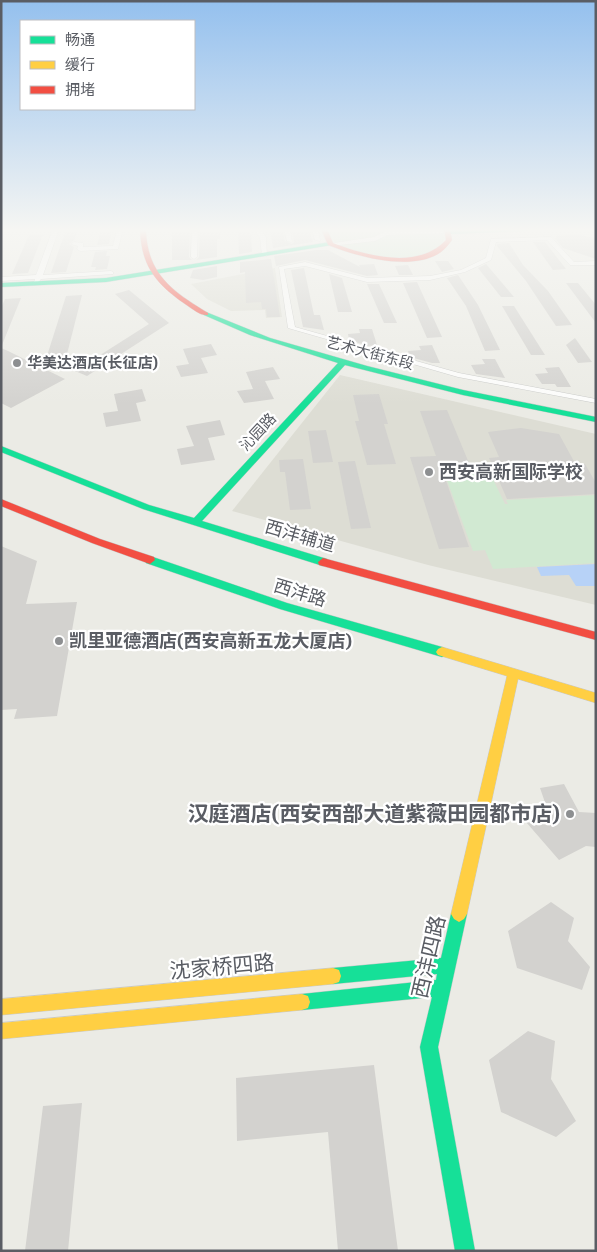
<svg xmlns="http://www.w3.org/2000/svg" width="597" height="1252" viewBox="0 0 597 1252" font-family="'Exo 2','Noto Sans SC',sans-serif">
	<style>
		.education { fill: #ddddd4 }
		.green { fill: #d1e9d2 }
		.water { fill: #b7d2f7 }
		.building { fill: #d3d2cf }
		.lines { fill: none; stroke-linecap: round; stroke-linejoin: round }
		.street-casing { stroke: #c8c9c7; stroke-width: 1 }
		.fast-casing { stroke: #c8c9c8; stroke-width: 1 }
		.slow-casing { stroke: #c8c9c8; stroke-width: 1 }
		.jam-casing { stroke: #c8c9c8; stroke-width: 1 }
		.street { fill: #fcfcfb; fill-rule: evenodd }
		.fast { fill: #16e098; fill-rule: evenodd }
		.slow { fill: #ffcf43; fill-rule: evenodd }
		.jam { fill: #f24e42; fill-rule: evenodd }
		.poi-dot { fill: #8d8f91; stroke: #fff; stroke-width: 2 }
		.labels { text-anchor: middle; stroke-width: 4.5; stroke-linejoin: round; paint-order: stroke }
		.far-street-label { font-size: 15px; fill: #5a5d64; stroke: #fff }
		.far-poi-label { font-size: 15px; font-weight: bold; fill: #5a5d64; stroke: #fff; text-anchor: start }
		.poi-label { font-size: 18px; font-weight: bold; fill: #5a5d64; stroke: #fff; text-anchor: start }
		.street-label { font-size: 18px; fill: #5a5d64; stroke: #fff }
		.near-poi-label { font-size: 21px; font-weight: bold; fill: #5a5d64; stroke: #fff; text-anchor: end }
		.near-street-label { font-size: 21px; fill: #5a5d64; stroke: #fff }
	</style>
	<rect width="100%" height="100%" fill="#ebebe5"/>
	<g class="education">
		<path d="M275,268l7,49 -16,1 -1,-8 -34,1 -24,-12 -16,-15z"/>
		<path d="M340,375l256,59v171l-168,-40 -196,-54z"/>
	</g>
	<g class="green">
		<path d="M327,229h115l3,9c-14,31 -84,19 -107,7 -6,-4 -8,-10 -11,-16z"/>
		<path d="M490,473l15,31h3l-2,-4 90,-5v68l-103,6 -8,-19 -12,1 -28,-76z"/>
	</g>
	<path class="water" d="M596,564v22h-20l-7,-11 -28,1 -4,-9z"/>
	<g class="building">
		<path d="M66,229h12l-4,11 -5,4 5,3 -8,25 -15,1z"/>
		<path d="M101,229h11l-3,15 -12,1z"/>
		<path d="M172,229h18l-1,28 3,3h-20z"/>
		<path d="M200,229h20v10h-3v18l-21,3 3,-3z"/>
		<path d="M238,229h9l1,4h3l1,19 -13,2z"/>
		<path d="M270,229h12l3,12 7,3 2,-2 -2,-13h17l4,13 -40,6z"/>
		<path d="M43,234l-15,39 -16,1 17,-39z"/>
		<path d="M577,235l19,3v21l-33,-11 -8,-10h2l-1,-2z"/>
		<path d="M533,242h12l21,27 -13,1z"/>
		<path d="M509,243l14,22 25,26 24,34 -16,1 -30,-45 -29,-35v-2z"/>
		<path d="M316,250h12l32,17 -1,-2 15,-1 4,11 -11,1 -62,-16 -29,6 -2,-10z"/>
		<path d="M107,251l-1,5h4l-3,13 -12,1 1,-3h-5l4,-15z"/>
		<path d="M271,259l9,58h-13l-1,-8h-4l-1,-7 -15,1 -1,-31 -5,1v-11z"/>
		<path d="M435,261h13l6,8 -12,3z"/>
		<path d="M486,264l28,33h-13l-23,-29z"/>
		<path d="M408,265l5,10h-14l-4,-9z"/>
		<path d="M217,266v11l-14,3 -13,-2 3,-8z"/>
		<path d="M304,268l10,47h6l4,15 -21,-3 -12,-57z"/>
		<path d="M329,274l13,4 10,34h-14z"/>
		<path d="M458,275l20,30 22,45 -15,1 -19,-45 -19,-28z"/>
		<path d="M417,282l25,55 -15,1 -24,-55z"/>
		<path d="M566,283h12l18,22v18z"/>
		<path d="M367,284h12l18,39h-13z"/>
		<path d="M129,290l40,33 -82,53 -12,-5 74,-47 -34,-30z"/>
		<path d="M82,295l-16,63 -20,1 20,-63z"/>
		<path d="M21,298l-19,47h-1v-37l4,-9z"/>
		<path d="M502,306h12l31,49h-14z"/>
		<path d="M359,329h13l5,16 -9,1 -19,-6 -1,-6 12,-1z"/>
		<path d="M575,338l17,24 -14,1 -12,-18z"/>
		<path d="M211,344l6,11 -16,3 7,15 -27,4 -5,-11 13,-2 -6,-15z"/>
		<path d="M432,345l8,18h-8l-22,-6 -2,-6 13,-1 -2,-4z"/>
		<path d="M1,348l7,3 57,28 -54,29 -10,-5z"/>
		<path d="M482,359h13l10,19 -29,-4 -5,-9 14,-1z"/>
		<path d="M273,367l7,12 -15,2 9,18 -30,4 -7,-12 16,-2 -7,-17z"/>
		<path d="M559,367l12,20h-14l-2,-3h-13l-7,-10 13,-1 -3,-5z"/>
		<path d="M142,389l4,12 -10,2 5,18 -35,6 -3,-14 15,-2 -4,-17z"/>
		<path d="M379,394l9,30h-4l12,40 -29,1 -12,-44h4l-6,-26z"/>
		<path d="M447,410l24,58 -29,1 27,78 -30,2 -29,-92 26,-1 -16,-45z"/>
		<path d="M220,420l5,15 -17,3 7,22 -34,5 -4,-16 17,-3 -8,-20z"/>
		<path d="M521,428l38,6 17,31 9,-1 11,19v11l-89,5 -18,-41 10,-1 -11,-25z"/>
		<path d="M326,430l7,32 -20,1 -5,-32z"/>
		<path d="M303,459l8,50 -21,1 -5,-38h-5l-1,-12z"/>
		<path d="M355,461l16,67 -20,1 -13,-67z"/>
		<path d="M1,546l36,15 -11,43 51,-2 -20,114 -43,3 3,-10 -16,1z"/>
		<path d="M564,784l15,28 17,1v34l-10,-1 -27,14 -33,-38 22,-11 -8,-23z"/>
		<path d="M551,902l23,16 -6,23 22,26 -8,23 -65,-22 -9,-37z"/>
		<path d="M528,1031l27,10 -4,38 25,42 -20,16 -55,-25 -12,-52z"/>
		<path d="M374,1065l24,186h-60l-10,-119 -91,9 -1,-63z"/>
		<path d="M82,1103l-14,148h-43l18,-145z"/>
	</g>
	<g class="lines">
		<defs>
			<g id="street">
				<path d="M53,229h6l-16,46 68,-4 2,1v2l-72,5 -4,5 -3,-2 1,-3 -34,2v-4l35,-2z"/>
				<path d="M117,229h6l-5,20 -38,2 -3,-2 1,-3 -7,-2 3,-2 9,1v4l30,-1z"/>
				<path d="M192,229h6l-1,28 -3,2 -3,-2z"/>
				<path d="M255,229h6l5,9 1,18 -5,-1 -2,-17z"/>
				<path d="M284,229h6l2,13 -5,-1z"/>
				<path d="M312,229h6l2,12 -5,-1z"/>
				<path d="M449,230l2,3 -64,2 -12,6 -45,5 -3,-2 47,-7 12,-6z"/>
				<path d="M551,237l23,25 22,-1v4h-26l-23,-25 -51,2 -5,18 -26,12 -35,8 -63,2 -62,-16 -21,3 11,58 164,46 137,26v4l-138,-26 -170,-49 -9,-61 26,-5 62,16 63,-2 31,-6 25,-12 5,-19z"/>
			</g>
			<g id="fast">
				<path d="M479,229h51l-3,2 -78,3 -3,-2 3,-2z"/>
				<path d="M330,242l2,1v2l-226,37 -105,5v-4l105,-5z"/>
				<path d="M206,312l64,26 97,28 96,24 133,27v5l-133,-27 -118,-30 -143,156 125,38 1,3 -1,3 -4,1 -180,-57 -142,-57v-6l148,59 45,13 144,-155 -88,-28 -46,-20 -1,-1z"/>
				<path d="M150,556l137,47 155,44 4,2 2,3 -2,3 -4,2 -162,-48 -134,-46 -1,-3 1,-3z"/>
				<path d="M459,906l5,3 3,5 -29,133 37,204h-20l-35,-204 12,-50 -130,13 -6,-2 -2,-6 2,-6 6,-2 134,-14 1,-6 -104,10 -6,-2 -2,-6 2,-6 6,-2 108,-10 10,-44 3,-5z"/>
			</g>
			<g id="slow">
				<path d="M442,647l154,46v10l-78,-24 -51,235 -3,5 -5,3 -5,-3 -3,-5 56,-238 -69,-21 -2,-3 2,-3z"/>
				<path d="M333,968l6,2 2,6 -2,6 -6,2 -332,31v-16z"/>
				<path d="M302,994l6,2 2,6 -2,6 -6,2 -301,29v-16z"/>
			</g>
			<g id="jam">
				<path d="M140,229h6c1,45 26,62 62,84v2c-7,1 -14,-5 -20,-9 -31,-21 -47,-39 -48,-77z"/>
				<path d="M321,229h6l6,14c34,13 85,27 113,-3l-2,-11h6l2,11c-3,4 -7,9 -11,12 -28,20 -83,5 -113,-7z"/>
				<path d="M1,499l99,40 54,18 1,3 -5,4 -58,-21 -91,-37z"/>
				<path d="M323,558l273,74v8l-277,-75 -1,-3z"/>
			</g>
		</defs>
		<use href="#street" class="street-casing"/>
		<use href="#fast" class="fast-casing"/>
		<use href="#slow" class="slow-casing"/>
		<use href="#jam" class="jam-casing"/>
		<use href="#street" class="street"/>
		<use href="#fast" class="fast"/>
		<use href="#slow" class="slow"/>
		<use href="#jam" class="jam"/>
	</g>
	<linearGradient id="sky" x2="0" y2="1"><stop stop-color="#94c0ee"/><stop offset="0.57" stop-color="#f6f6f3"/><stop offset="1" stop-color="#f6f6f3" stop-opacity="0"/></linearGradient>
	<rect width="597" height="404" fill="url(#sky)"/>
	<g class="poi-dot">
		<circle cx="17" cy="363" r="5"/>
		<circle cx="429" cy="472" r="5"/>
		<circle cx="59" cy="641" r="5"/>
		<circle cx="570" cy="814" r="5"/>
	</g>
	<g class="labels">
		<g class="far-street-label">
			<text transform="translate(370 353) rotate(15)" y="5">艺术大街东段</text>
			<text transform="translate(258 432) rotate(-47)" y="5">沁园路</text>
		</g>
		<g class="far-poi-label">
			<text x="27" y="368">华美达酒店(长征店)</text>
		</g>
		<g class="poi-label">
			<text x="439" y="478">西安高新国际学校</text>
			<text x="69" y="647">凯里亚德酒店(西安高新五龙大厦店)</text>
		</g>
		<g class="street-label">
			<text transform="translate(300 536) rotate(16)" y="6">西沣辅道</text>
			<text transform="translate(300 593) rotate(17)" y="6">西沣路</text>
		</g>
		<g class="near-poi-label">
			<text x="560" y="821">汉庭酒店(西安西部大道紫薇田园都市店)</text>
		</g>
		<g class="near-street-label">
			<text transform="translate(429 957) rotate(-77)" y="7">西沣四路</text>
			<text transform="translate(222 967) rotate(-5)" y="7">沈家桥四路</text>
		</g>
	</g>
	<rect width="597" height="1252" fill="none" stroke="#5a5d64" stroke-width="5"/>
	<rect x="20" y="20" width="175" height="90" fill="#ffffff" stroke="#bdbec1"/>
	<rect x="30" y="36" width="25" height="8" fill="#16e098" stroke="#bdbec1"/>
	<text x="65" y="45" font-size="15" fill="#5a5d64">畅通</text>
	<rect x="30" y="61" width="25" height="8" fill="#ffcf43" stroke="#bdbec1"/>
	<text x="65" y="70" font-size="15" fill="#5a5d64">缓行</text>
	<rect x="30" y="86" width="25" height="8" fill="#f24e42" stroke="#bdbec1"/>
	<text x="65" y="95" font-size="15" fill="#5a5d64">拥堵</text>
</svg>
